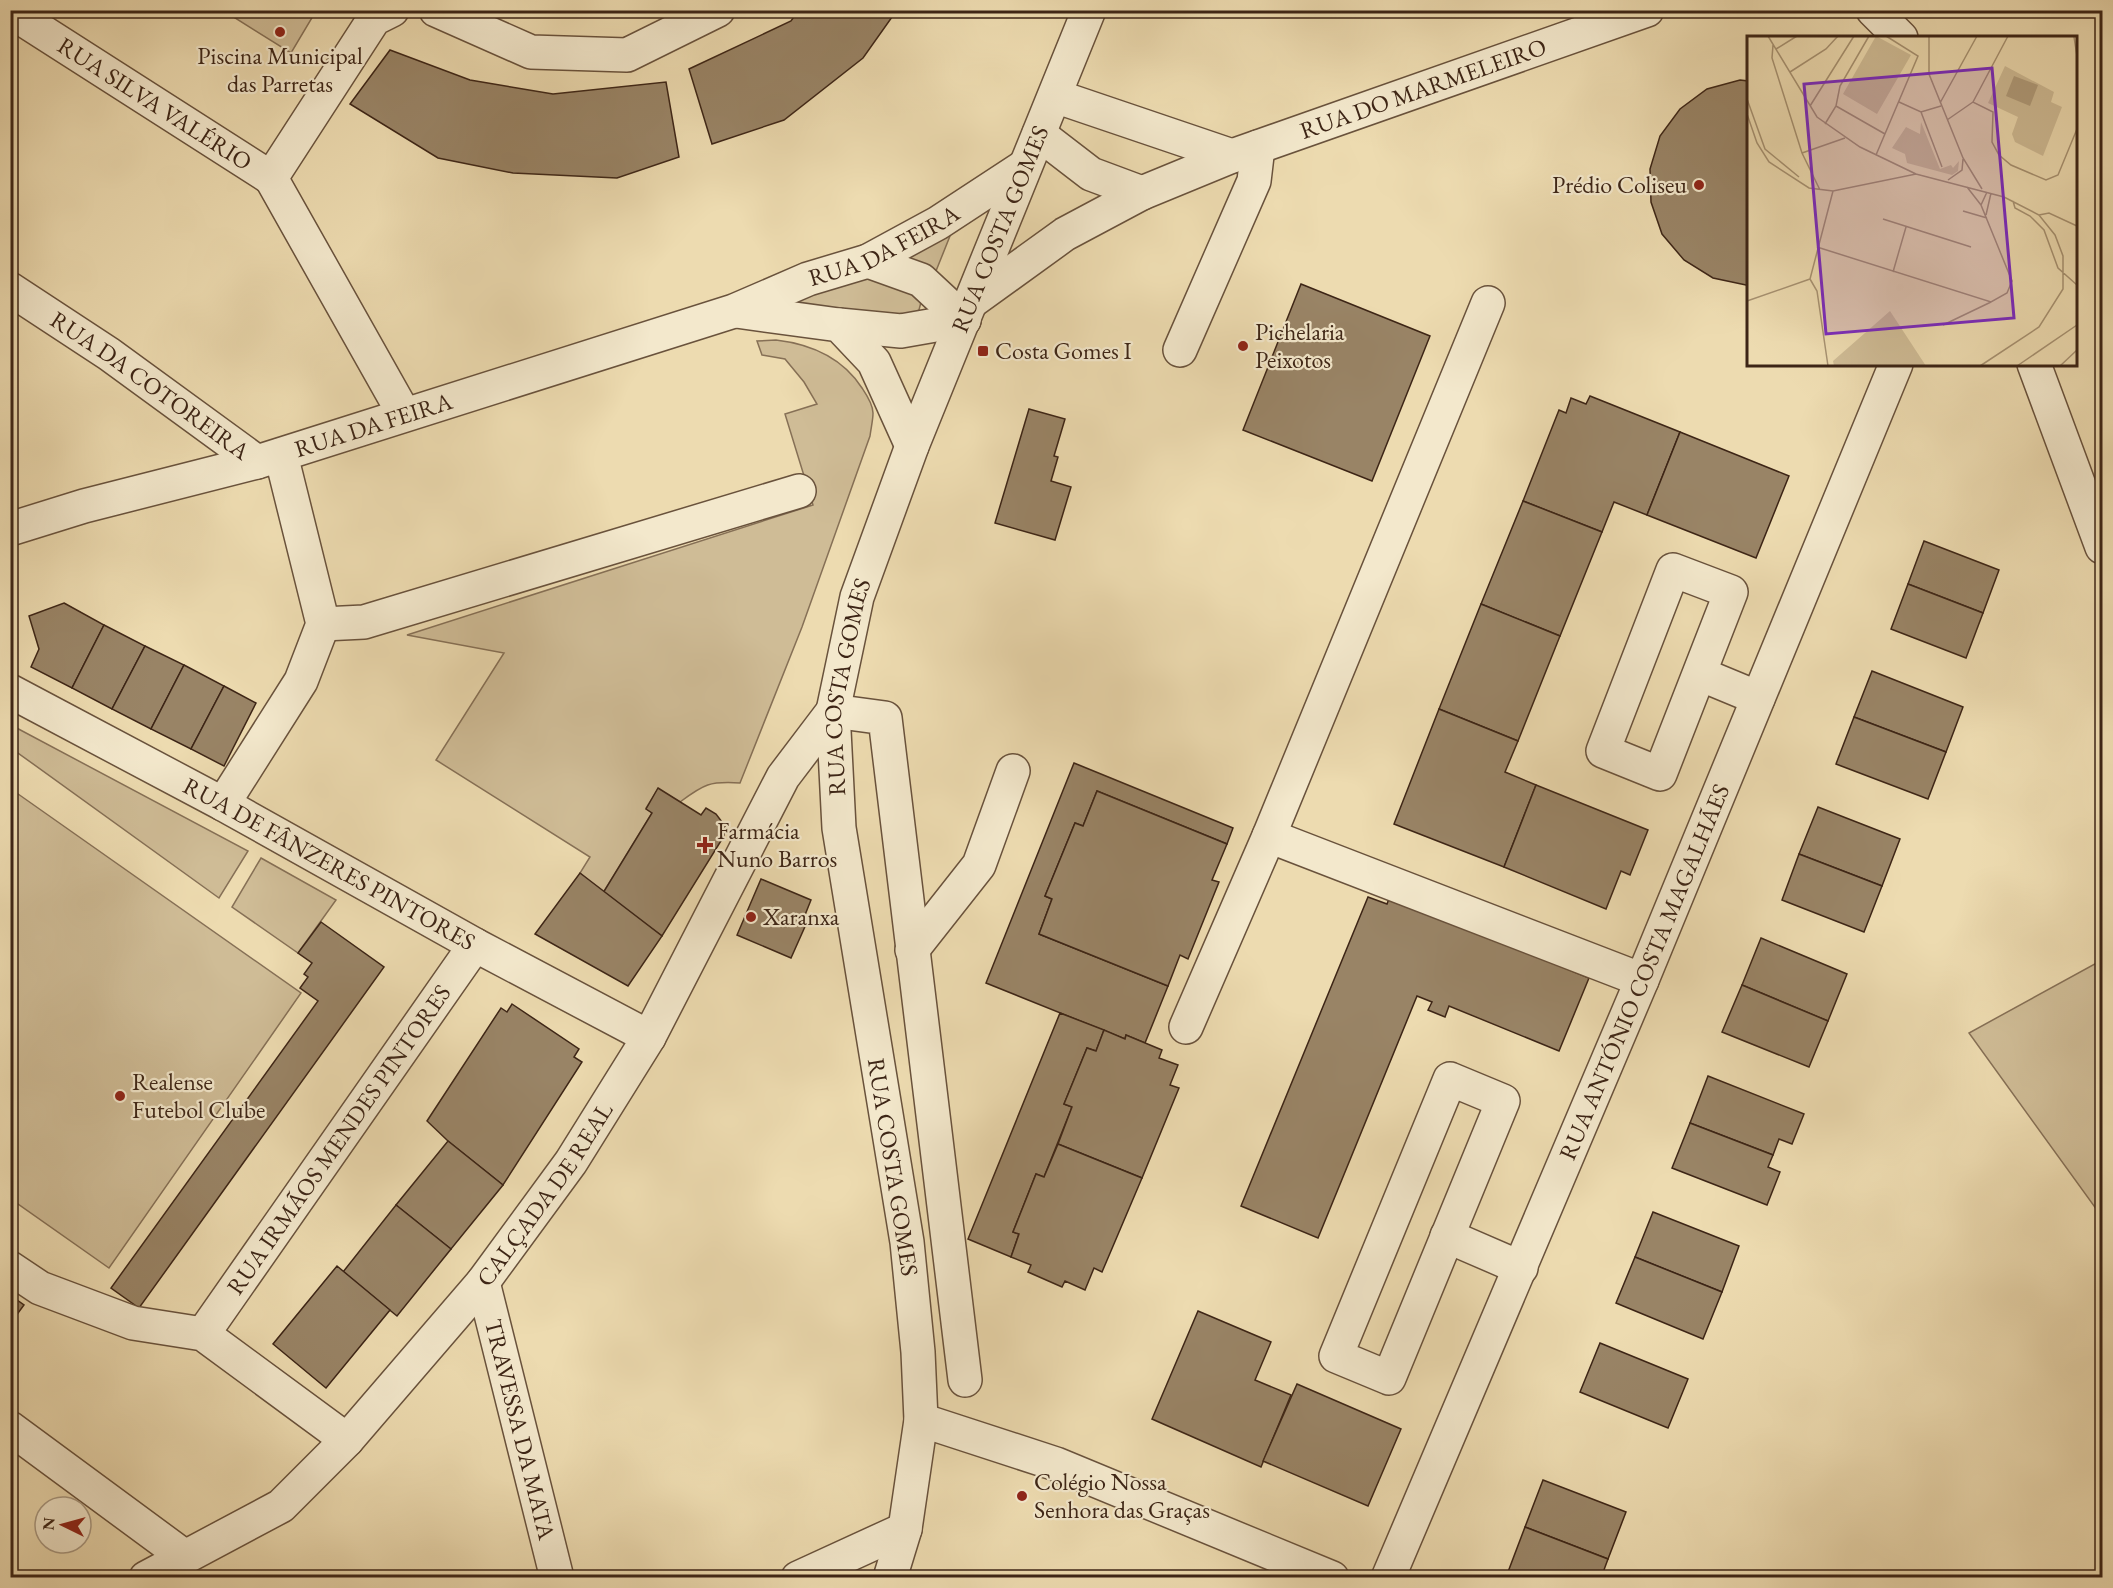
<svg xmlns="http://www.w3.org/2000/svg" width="2113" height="1588" viewBox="0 0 2113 1588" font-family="'EB Garamond',serif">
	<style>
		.green { fill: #cfbc96; stroke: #867056; stroke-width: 1.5 }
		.building { fill: #998466; stroke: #3d2516; stroke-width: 1.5 }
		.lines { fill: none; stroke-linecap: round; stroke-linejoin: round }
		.minor-casing { stroke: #69523c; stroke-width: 36 }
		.minor { stroke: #f3e8cc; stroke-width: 33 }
		.poi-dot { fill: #8f2418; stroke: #f3e8cc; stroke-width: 2 }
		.labels { text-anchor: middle; stroke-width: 4.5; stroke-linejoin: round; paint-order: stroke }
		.poi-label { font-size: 24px; fill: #3d2516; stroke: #f3e8cc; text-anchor: start }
		.street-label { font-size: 24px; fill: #3d2516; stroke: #f3e8cc }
		.inset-road { fill: none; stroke: #a79272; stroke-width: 1.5 }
		.view { fill: #7b2cbf; fill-opacity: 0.15; stroke: #7b2cbf; stroke-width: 3 }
		.inset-edge { fill: none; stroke: #3d2516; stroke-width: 3 }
	</style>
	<rect width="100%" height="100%" fill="#eddbb0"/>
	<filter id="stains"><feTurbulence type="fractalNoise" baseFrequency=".00333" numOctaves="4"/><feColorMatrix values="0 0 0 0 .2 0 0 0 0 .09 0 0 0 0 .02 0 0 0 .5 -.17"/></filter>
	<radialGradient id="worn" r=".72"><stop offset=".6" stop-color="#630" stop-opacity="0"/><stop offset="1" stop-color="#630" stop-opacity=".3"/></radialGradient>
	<g class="green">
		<path d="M224,11h92l-25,42z"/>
		<path d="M952,231l-18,45 -31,-19z"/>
		<path d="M848,275l36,3 38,20 -3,12 -9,5 -122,-7 -8,-10z"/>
		<path d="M776,340c34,4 66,17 86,48 4,6 11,16 11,25 0,7 -2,15 -3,23l-68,191 -62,156c-30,-2 -36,1 -60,19l-22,-13 -12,19 6,5 -49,80 -23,-20 10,-16 -154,-97 68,-107 -97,-18 406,-130 -28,-91 32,-10 -13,-22 -19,-23 -23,-4 -5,-14z"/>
		<path d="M11,725l237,126 -29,47 -208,-150z"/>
		<path d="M11,789l290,204 -192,275 -98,-69z"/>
		<path d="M261,858l75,42 -38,53 -66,-46z"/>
		<path d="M2102,960v257l-133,-184z"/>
	</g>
	<g class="building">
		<path d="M799,10h98l-34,48 -79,62 -72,24 -23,-75 102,-48z"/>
		<path d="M390,50l80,30 83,14 113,-12 13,75 -62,21 -104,-5 -75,-15 -88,-54z"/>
		<path d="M1740,80l8,1v204h-2l-33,-7 -29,-18 -22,-26 -11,-32 -1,-33 10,-33 20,-27 27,-20z"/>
		<path d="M1301,284l129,52 -58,145 -129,-51z"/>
		<path d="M1590,396l90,36 -33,83 -33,-13 -12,30 -79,-31 36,-91 7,3 5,-15 15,6z"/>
		<path d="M1029,409l36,10 -11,37 4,1 -7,24 20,6 -16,53 -60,-17z"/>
		<path d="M1680,432l109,44 -33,82 -109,-43z"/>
		<path d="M1523,501l79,31 -42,104 -79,-32z"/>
		<path d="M1924,541l75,29 -16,43 -75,-29z"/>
		<path d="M1908,584l75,29 -17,45 -75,-29z"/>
		<path d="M64,603l40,22 -32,63 -41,-21 8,-18 -10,-33z"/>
		<path d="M1481,604l79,32 -42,105 -79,-32z"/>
		<path d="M104,625l41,21 -33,63 -40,-21z"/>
		<path d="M145,646l39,19 -33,64 -39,-20z"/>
		<path d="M184,665l40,21 -33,63 -40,-20z"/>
		<path d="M1872,671l91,36 -17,45 -92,-35z"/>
		<path d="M224,686l32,17 -32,63 -33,-17z"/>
		<path d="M1439,709l79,32 -13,31 31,13 -32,82 -110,-43z"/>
		<path d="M1854,717l92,35 -18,47 -92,-35z"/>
		<path d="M1074,763l159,65 -6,16 -130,-53 -14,35 -8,-3 -30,73 7,3 -13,35 129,52 -23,57 -19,-8 -1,4 -139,-56z"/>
		<path d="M1536,785l112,45 -18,45 -9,-4 -15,38 -102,-42z"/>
		<path d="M658,788l43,27 5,-7 10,6 9,12 -1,10 -62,100 -59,-43 49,-80 -6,-4z"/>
		<path d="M1097,791l130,53 -15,36 7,2 -31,77 -8,-4 -12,31 -129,-52 13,-35 -7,-3 30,-73 8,3z"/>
		<path d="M1818,807l82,32 -18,47 -83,-32z"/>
		<path d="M1799,854l83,32 -18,46 -82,-32z"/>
		<path d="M580,873l82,63 -34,50 -93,-52z"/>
		<path d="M761,879l50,21 -8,20 4,2 -16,36 -54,-23z"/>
		<path d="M1390,896l199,82 -30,73 -110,-45 -4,11 -17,-7 4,-8 -15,-6 -99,242 -77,-32 127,-309 19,7z"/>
		<path d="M321,922l63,45 -245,341 -28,-20 207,-287 -18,-13 8,-11 -4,-3 8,-11 -14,-10z"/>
		<path d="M1761,938l86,36 -19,47 -86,-36z"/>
		<path d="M1742,985l86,36 -19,46 -87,-35z"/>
		<path d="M512,1004l67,45 -5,8 8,5 -79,123 -55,-44 -21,-20 74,-113 6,4z"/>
		<path d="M1060,1013l44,17 -8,21 -9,-3 -23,56 8,3 -28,70 -8,-3 -23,58 6,2 -8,23 -43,-18z"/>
		<path d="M1104,1030l21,9 1,-4 36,15 -3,8 19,7 -8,20 9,3 -37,90 -84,-34 14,-37 -8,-3 23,-56 9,3z"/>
		<path d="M1708,1076l96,38 -12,30 -13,-5 -6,16 -83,-32z"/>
		<path d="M1690,1123l83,32 -5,12 12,5 -13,33 -95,-37z"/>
		<path d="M448,1141l55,44 -52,64 -55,-44z"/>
		<path d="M1058,1144l84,34 -40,94 -8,-4 -9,22 -20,-9 -3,6 -34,-15 3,-7 -20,-8 8,-23 -6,-2 23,-58 8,3z"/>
		<path d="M396,1205l55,44 -54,67 -54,-44z"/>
		<path d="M1653,1212l86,34 -17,46 -87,-35z"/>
		<path d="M1635,1257l87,35 -19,47 -87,-36z"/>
		<path d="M337,1266l53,44 -64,78 -53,-44z"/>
		<path d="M10,1295l14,10 -14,19z"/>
		<path d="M1198,1311l73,31 -16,38 36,15 -30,72 -109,-48z"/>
		<path d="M1600,1343l88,36 -20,49 -88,-36z"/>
		<path d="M1297,1384l104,45 -33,77 -105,-45z"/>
		<path d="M1543,1480l83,32 -18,47 -83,-32z"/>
		<path d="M1525,1527l83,32 -7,19h-81l-12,-6z"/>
	</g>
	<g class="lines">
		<defs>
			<g id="minor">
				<path d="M392,10l-18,9 -103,159 133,236"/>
				<path d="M436,10l95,42 96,3 91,-45"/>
				<path d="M1873,10l28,28"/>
				<path id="s1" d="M10,11l261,167"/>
				<path d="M1055,96l177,60"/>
				<path id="s2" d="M1039,134l52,40 51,19 90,-37 415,-146"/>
				<path d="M868,261l53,19 43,40"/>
				<path id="s3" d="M10,289l99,65 148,108"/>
				<path d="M971,302l94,-68 77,-41"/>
				<path d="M736,311l103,14 35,37 38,84"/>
				<path d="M839,325l62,6 63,-11"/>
				<path d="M1180,350l74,-169 4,-34"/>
				<path d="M2034,364l68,183"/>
				<path id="s4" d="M10,529l74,-23 173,-44 477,-151 74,-32 60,-18 70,-38 87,-57"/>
				<path d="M1673,570l58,22 -71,182 -57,-23z"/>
				<path d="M323,624l41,-2 435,-131"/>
				<path d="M1700,674l58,24"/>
				<path id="s5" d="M10,691l213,113 252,141 174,92"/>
				<path d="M223,804l78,-123 22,-57 -42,-169"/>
				<path d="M1269,836l373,144"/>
				<path d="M912,950l67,-85 34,-94"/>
				<path d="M1186,1027l83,-191 219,-533"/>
				<path d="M1450,1079l53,22 -114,277 -53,-22z"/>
				<path d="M1447,1236l74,32"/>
				<path d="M10,1268l30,20 93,35 70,11 144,106"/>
				<path id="s6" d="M483,1282l74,296"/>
				<path id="s7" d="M203,1334l272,-389"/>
				<path d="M921,1420l135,44 276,114"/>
				<path d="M10,1428l175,129"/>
				<path id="s8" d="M146,1578l135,-72 66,-66 136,-158 88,-120 78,-125 134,-260 50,-66 52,7 80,662"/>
				<path d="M798,1578l107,-49"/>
				<path id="s9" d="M890,1578l15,-49 16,-109 -3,-68 -11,-110 -68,-414 -6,-117 24,-114 55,-151 177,-436"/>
				<path id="s10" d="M1388,1578l254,-598 254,-616"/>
			</g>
		</defs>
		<use href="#minor" class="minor-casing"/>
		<use href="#minor" class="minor"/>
	</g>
	<g class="poi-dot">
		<circle cx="280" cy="32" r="6"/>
		<circle cx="1699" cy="185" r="6"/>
		<circle cx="1243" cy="346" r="6"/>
		<rect x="977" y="345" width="12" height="12" rx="3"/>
		<path d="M702 836h6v6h6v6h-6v6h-6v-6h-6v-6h6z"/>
		<circle cx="751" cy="917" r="6"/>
		<circle cx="120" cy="1096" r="6"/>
		<circle cx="1022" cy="1496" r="6"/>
	</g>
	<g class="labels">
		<g class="poi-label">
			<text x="280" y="64" text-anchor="middle">Piscina Municipal<tspan x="280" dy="28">das Parretas</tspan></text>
			<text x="1687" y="193" text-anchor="end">Prédio Coliseu</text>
			<text x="1255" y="340">Pichelaria<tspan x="1255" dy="28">Peixotos</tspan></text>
			<text x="995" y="359">Costa Gomes I</text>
			<text x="717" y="839">Farmácia<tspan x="717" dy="28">Nuno Barros</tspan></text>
			<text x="763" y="925">Xaranxa</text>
			<text x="132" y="1090">Realense<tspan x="132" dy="28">Futebol Clube</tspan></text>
			<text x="1034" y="1490">Colégio Nossa<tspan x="1034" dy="28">Senhora das Graças</tspan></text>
		</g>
		<g class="street-label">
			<text dy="8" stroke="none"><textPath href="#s2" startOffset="420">RUA DO MARMELEIRO</textPath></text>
			<text dy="8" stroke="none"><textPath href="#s1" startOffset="172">RUA SILVA VALÉRIO</textPath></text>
			<text dy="8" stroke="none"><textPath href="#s9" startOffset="1388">RUA COSTA GOMES</textPath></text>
			<text dy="8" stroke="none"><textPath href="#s4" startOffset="920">RUA DA FEIRA</textPath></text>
			<text dy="8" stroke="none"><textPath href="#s3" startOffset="170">RUA DA COTOREIRA</textPath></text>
			<text dy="8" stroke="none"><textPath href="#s4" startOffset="378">RUA DA FEIRA</textPath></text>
			<text dy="8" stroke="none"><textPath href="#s9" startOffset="902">RUA COSTA GOMES</textPath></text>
			<text dy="8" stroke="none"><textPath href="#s5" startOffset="363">RUA DE FÂNZERES PINTORES</textPath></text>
			<text dy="8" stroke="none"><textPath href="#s10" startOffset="658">RUA ANTÓNIO COSTA MAGALHÃES</textPath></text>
			<text dy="8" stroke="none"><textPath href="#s7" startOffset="237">RUA IRMÃOS MENDES PINTORES</textPath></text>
			<text transform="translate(893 1167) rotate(81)" y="8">RUA COSTA GOMES</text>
			<text dy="8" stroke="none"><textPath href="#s8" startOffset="562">CALÇADA DE REAL</textPath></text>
			<text dy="8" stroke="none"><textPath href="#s6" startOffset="152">TRAVESSA DA MATA</textPath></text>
		</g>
	</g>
	<g transform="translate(1747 36)">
		<rect width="330" height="330" fill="#eddbb0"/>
		<path d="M129,0l35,19 -34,59 -34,-20zM258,30l49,26 -3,10 11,5 -19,49 -28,-14 -3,-8 6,-17 -30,-14zM174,86l19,47 11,-4 2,3 6,-7 -1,10 -6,4 -45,-12 -2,-9 -13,-6 14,-21 14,7zM143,275l36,55h-92l-1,-5z" fill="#cfbc96"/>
		<path d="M267,40l24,9 -8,21 -24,-10z" fill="#b19d7c"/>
		<path class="inset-road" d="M21,0l49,81 43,30 56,27M182,0v38l34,84 19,31M327,1l3,19M26,9l-1,13 30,95 18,37M29,13l21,-13M43,36l36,-23 12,-13M0,63l18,50 34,28M152,66l22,10 20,-6M226,66l35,-66M193,67l37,-67M63,70l44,-70M89,70l49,28M174,76l21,55M0,78l10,29 12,19 40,26 24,3 83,-17 88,23 35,18 16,20 8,21v33l-24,38 -59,39M200,84l26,-18 20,10 -1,30 7,13 12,10 35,15 12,-5 19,-46M78,88l11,-18 4,-20 29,-50M55,117l43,-15M129,119l42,-99 -32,-20M201,144l14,-10 1,-11M220,151l14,18M266,165l2,7 15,8 14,14 14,38 19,17M216,175l24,7M239,179l5,-22M292,179l10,-2 28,13M136,183l88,28M70,211l174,55 16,-9 5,-12 -31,-76 6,-13M146,236l13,-45M63,243l23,-88M63,243l7,12 11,75M0,265l63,-22M196,289l48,-23M270,330l60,-41M313,330l17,-16"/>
		<path class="view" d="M245,32l22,250 -188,16 -22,-250z"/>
		<rect width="330" height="330" class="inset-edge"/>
	</g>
	<rect width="2113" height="1588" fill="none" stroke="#eddbb0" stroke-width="36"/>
	<rect x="12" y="12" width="2089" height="1564" fill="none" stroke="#3d2516" stroke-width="3"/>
	<rect x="18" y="18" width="2077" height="1552" fill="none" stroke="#3d2516" stroke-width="1.5"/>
	<g transform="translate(63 1525) rotate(275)"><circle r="28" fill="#f3e8cc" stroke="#aa9a83" stroke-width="1.5"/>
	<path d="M0-4.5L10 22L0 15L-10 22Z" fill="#8f2418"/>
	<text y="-9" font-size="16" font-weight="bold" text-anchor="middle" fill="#3d2516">N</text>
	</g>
	<rect width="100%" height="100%" filter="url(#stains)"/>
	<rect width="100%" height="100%" fill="url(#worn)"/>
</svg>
